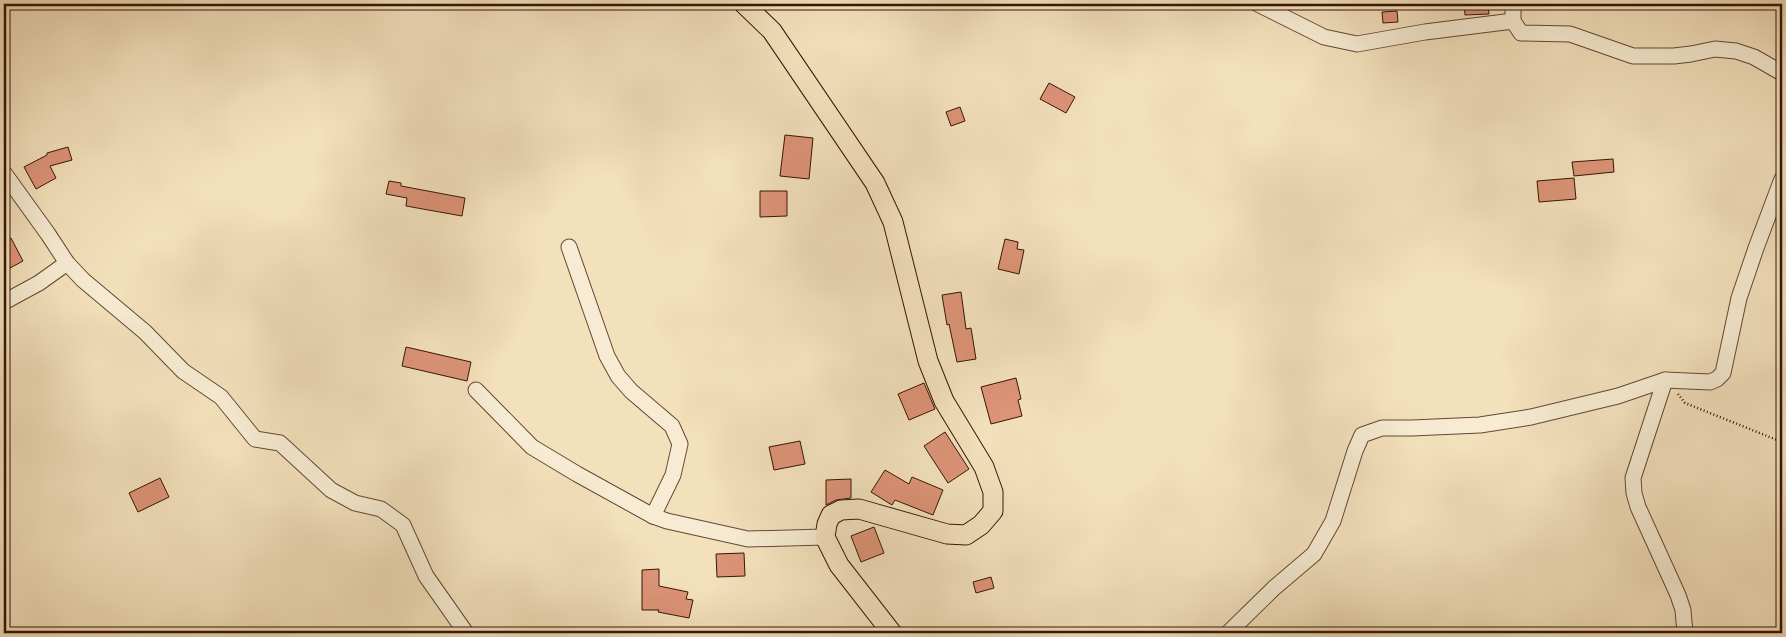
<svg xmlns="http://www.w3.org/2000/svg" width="1786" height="637" viewBox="0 0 1786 637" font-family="Alegreya,serif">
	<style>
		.building { fill: #dd9478; stroke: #351406 }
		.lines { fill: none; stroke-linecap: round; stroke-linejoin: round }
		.minor-casing { stroke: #644734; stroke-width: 17 }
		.major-casing { stroke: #351406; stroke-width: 21 }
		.path { stroke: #351406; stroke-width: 2.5; stroke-dasharray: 1 2.5; stroke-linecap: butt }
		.minor { stroke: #f7ecd3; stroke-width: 15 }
		.major { stroke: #f3e1bc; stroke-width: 19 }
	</style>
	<rect width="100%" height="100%" fill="#f3e1bc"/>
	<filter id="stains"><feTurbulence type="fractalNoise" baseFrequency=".004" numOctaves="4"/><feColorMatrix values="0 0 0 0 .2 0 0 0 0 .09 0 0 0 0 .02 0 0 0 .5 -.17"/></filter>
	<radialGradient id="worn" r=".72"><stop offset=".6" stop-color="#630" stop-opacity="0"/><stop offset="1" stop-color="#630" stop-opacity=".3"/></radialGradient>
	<g class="building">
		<path d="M1464,4h24l1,10 -24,1z"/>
		<path d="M1397,11l1,11 -15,1 -1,-11z"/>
		<path d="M1049,83l26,14 -9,16 -26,-14z"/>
		<path d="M960,107l5,14 -14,5 -5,-14z"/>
		<path d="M785,135l28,3 -4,41 -29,-3z"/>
		<path d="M68,147l4,13 -22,6 6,12 -20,11 -12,-22 23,-12v-2z"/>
		<path d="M1613,159l1,13 -40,4 -2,-14z"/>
		<path d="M1574,178l2,21 -37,3 -2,-21z"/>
		<path d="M389,181l12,2v3l64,12 -3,18 -56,-10 1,-8 -21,-4z"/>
		<path d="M760,191h27v25l-27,1z"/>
		<path d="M11,238l12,23 -13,7 -6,-12v-14z"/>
		<path d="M1005,239l13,3 -1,7 7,1 -5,24 -21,-5z"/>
		<path d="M961,292l5,37 5,-1 5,31 -19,3 -8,-38 -2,1 -5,-30z"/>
		<path d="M406,347l65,15 -4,19 -65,-15z"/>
		<path d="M1016,378l5,21 -3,1 4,16 -31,8 -10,-37z"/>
		<path d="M924,383l11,26 -26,11 -11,-26z"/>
		<path d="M945,432l24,37 -21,14 -24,-37z"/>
		<path d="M800,441l5,23 -31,6 -5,-23z"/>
		<path d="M885,470l24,14 3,-7 31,13 -10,25 -38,-15 -3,5 -21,-13z"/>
		<path d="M160,478l9,19 -31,15 -9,-19z"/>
		<path d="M851,479v19l-15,2 -10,5v-25z"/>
		<path d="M874,527l10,26 -23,9 -10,-26z"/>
		<path d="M744,553l1,23 -28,1 -1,-23z"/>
		<path d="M659,569v17l29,6 -2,7 7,1 -4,18 -31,-6 1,-2h-17v-40z"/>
		<path d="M991,577l3,11 -18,5 -3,-11z"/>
	</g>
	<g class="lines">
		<defs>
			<g id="minor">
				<path d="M1258,4l66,33 33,7 68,-12 88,-11"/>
				<path d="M1513,4v17l8,12 49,1 63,22h41l17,-2 24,-5 21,2 18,6 28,16"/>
				<path d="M4,173l44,61 19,29 16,17 62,52 38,39 38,26 34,42 25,4 51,47 24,13 26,6 22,16 23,51 40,57"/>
				<path d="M569,247l38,109 11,20 13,15 41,35 8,18 -7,31 -20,41"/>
				<path d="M4,302l35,-19 28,-20"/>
				<path d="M1665,380l-32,98 1,15 4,14 40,88 5,15 2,23"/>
				<path d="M476,390l56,57 45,27 76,42 14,5 81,18 77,-2"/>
				<path d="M1228,633l46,-45 40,-34 19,-33 22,-70 7,-16 20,-7h30l68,-3 51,-8 87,-21 47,-16 45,2 7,-3 6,-6 16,-75 17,-50 26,-69"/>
			</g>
			<path id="major" d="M744,4l28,27 103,152 18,39 35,139 16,40 40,66 9,25v19l-12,14 -15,10 -19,-1 -88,-25 -18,1 -10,5 -4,9 -2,13 14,28 53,68"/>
		</defs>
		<use href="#minor" class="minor-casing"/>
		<use href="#major" class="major-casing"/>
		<path class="path" d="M1678,394l7,9 92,37 5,9"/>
		<use href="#minor" class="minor"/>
		<use href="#major" class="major"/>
	</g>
	<rect width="1786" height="637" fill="none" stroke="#f3e1bc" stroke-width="20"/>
	<rect x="5" y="5" width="1776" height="627" fill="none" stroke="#351406" stroke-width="2.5"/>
	<rect x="10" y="10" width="1766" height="617" fill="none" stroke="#351406"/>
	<rect width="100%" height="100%" filter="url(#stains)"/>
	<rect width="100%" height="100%" fill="url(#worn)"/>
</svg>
